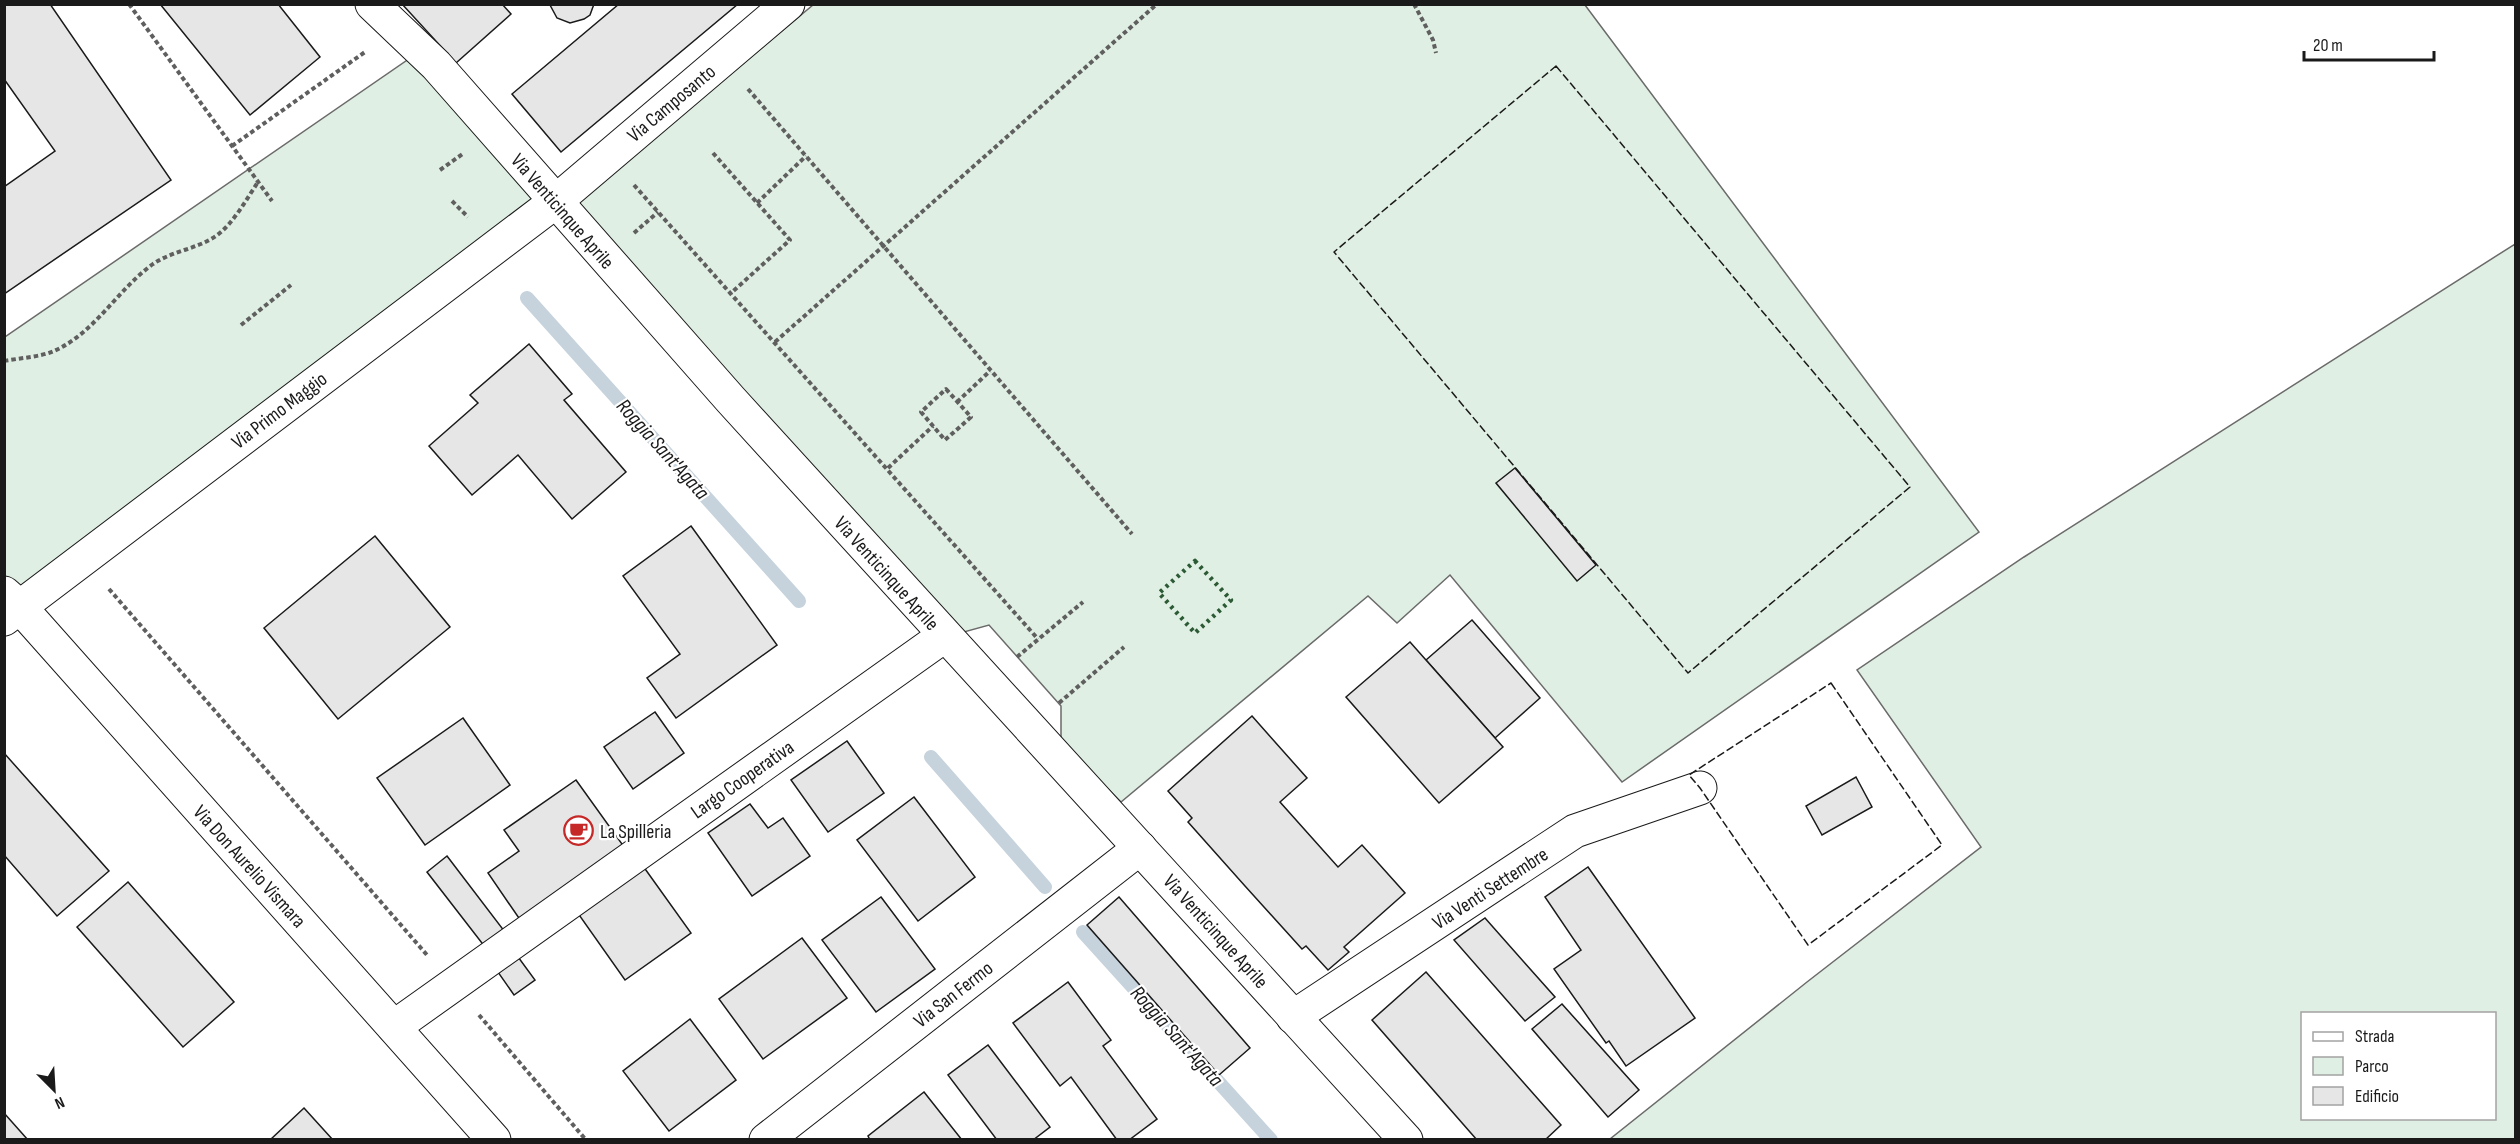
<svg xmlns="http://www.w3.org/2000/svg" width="2520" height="1144" viewBox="0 0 2520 1144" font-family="'Sofia Sans Condensed',sans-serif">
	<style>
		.green { fill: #e0efe3; stroke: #6a6a6a; stroke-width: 1.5; fill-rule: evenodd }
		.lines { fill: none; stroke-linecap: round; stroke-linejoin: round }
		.stream { stroke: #c6d2dc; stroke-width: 14 }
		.building { fill: #e6e6e6; stroke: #1a1a1a; stroke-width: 1.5 }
		.street-casing { stroke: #1a1a1a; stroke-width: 35 }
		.path { stroke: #5f5f5f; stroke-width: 4; stroke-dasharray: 4.5 3; stroke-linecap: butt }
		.street { stroke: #fff; stroke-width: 33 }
		.hedge { stroke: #2b5a34; stroke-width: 4.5; stroke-dasharray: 3 4.5; stroke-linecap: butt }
		.fence { stroke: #1a1a1a; stroke-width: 1.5; stroke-dasharray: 8 3; stroke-linecap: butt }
		.labels { text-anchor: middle; stroke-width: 4.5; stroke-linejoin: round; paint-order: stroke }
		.street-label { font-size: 20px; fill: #1a1a1a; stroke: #fff }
		.poi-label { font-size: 20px; fill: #1a1a1a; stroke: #fff; text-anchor: start }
		.water-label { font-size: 21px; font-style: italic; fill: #1a1a1a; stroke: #fff }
	</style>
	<rect width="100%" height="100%" fill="#fff"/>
	<g class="green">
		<path d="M813,5h772l394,527 -357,250 -172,-207 -53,48 -29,-27 -247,206 -60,-60v-36l-72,-81 -25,7 -393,-425z"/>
		<path d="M419,52l134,151 -530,401 -18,-19v-248z"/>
		<path d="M2515,244v895h-905l197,-157 174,-135 -124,-177 167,-113zM2302,1014h192v104h-192z"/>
	</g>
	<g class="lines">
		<g class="stream">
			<path d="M527,298l272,303"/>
			<path d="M931,757l114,130"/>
			<path d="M1083,932l188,208"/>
		</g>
	</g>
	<g class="building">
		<path d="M4,4h46l121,176 -167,114v-107l51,-36 -51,-72z"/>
		<path d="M160,4h118l42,53 -70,58z"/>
		<path d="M402,4h100l9,10 -55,49z"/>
		<path d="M594,4l-4,11 -6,4 -14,4 -13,-5 -7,-13z"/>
		<path d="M619,4h119l-177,148 -49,-58z"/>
		<path d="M529,344l43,50 -8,6 62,72 -54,47 -54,-64 -46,40 -43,-49 49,-43 -8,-8z"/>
		<path d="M1515,468l81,97 -19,16 -81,-98z"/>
		<path d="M691,526l86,119 -101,73 -29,-40 33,-24 -57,-78z"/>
		<path d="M375,536l75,91 -112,92 -74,-91z"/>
		<path d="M1472,620l68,78 -45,40 -69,-78z"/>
		<path d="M1410,642l93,105 -64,56 -93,-106z"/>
		<path d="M655,712l29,41 -51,36 -29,-42z"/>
		<path d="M1252,716l55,62 -27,24 58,65 24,-22 43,48 -61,54 5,5 -21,18 -22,-24 -4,3 -57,-63 -57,-64 4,-4 -24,-27z"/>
		<path d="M463,718l47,67 -85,60 -48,-67z"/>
		<path d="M847,741l37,52 -56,39 -37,-52z"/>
		<path d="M4,753l105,118 -52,45 -53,-61z"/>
		<path d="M1856,777l16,30 -50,28 -16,-29z"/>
		<path d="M576,780l51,71 -104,73 -35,-51 31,-22 -15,-21z"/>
		<path d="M914,797l61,80 -57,44 -61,-81z"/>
		<path d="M750,804l18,24 15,-10 27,38 -58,40 -44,-63z"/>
		<path d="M447,856l58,76 -20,15 -58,-75z"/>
		<path d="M643,866l48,67 -66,47 -48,-68z"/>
		<path d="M1588,867l107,151 -69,48 -17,-25 -3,2 -52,-74 27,-19 -36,-53z"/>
		<path d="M128,882l106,120 -51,45 -106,-120z"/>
		<path d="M881,897l54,72 -59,43 -54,-72z"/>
		<path d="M1119,897l131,151 -31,27 -132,-150z"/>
		<path d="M1485,918l70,79 -30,24 -71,-81z"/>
		<path d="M802,938l45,60 -84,61 -44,-60z"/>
		<path d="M513,950l22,30 -21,15 -21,-30z"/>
		<path d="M1426,972l135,153 -16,15h-68l-105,-120z"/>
		<path d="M1068,982l43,58 -8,6 54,73 -28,21h-12l-46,-63 -11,9 -47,-63z"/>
		<path d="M1562,1004l77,86 -31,27 -76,-88z"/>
		<path d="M690,1019l46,61 -67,51 -46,-60z"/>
		<path d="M988,1045l62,82 -17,13h-36l-49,-65z"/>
		<path d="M924,1092l38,48h-92l-2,-4z"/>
		<path d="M304,1108l29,32h-63z"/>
		<path d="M4,1113l24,27h-24z"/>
	</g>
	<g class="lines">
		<defs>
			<g id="street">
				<path d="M372,4l64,61 295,335 675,740"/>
				<path d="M4,593l16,14 474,533"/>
				<path d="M4,619l551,-417 233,-198"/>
				<path d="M1293,1017l282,-186 125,-43"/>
				<path d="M394,1027l550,-391"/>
				<path d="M766,1140l374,-292"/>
			</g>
		</defs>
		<use href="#street" class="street-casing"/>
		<g class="path">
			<path d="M129,4l143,197"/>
			<path d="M1414,4l19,36 3,13"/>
			<path d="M748,89l384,445"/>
			<path d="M232,146l133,-94"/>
			<path d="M713,153l77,87 -59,53"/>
			<path d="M440,170l24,-17"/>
			<path d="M634,185l404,454"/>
			<path d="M452,201l16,16"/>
			<path d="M757,203l49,-47"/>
			<path d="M634,233l24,-21"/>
			<path d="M241,325l50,-40"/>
			<path d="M775,342l382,-338"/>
			<path d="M4,361c16,-3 36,-4 50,-10 41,-18 63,-61 99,-87 19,-13 44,-15 63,-28 17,-12 30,-36 42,-54"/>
			<path d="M946,389l25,28 -26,23 -24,-28z"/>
			<path d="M957,402l33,-31"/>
			<path d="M888,468l45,-42"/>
			<path d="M109,589l318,366"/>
			<path d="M1017,657l66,-55"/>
			<path d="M1059,703l65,-56"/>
			<path d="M479,1015l107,125"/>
		</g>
		<use href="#street" class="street"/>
		<path class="hedge" d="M1195,561l36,39 -36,33 -36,-40z"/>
		<g class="fence">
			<path d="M1556,66l354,421 -222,186 -354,-421z"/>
			<path d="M1831,683l111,162 -134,100 -108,-157 -11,-13z"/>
		</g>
	</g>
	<defs>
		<symbol id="cafe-ring" viewBox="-11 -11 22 22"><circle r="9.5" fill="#fff" stroke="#c62828" stroke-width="1.5"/><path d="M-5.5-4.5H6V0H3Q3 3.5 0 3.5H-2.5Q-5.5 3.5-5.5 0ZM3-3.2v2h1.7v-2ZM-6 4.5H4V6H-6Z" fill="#c62828"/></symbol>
	</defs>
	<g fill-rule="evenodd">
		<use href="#cafe-ring" x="562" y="814" width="33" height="33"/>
	</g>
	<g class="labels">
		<g class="street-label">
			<text transform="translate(671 103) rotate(-40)" y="7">Via Camposanto</text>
			<text transform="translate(563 211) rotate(49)" y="7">Via Venticinque Aprile</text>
			<text transform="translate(279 410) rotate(-37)" y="7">Via Primo Maggio</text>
			<text transform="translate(887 573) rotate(48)" y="7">Via Venticinque Aprile</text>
			<text transform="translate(742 779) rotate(-35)" y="7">Largo Cooperativa</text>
			<text transform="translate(250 866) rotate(48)" y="7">Via Don Aurelio Vismara</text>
			<text transform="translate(1490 888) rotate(-33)" y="7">Via Venti Settembre</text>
			<text transform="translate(1216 931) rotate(48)" y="7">Via Venticinque Aprile</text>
			<text transform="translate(953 994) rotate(-38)" y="7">Via San Fermo</text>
		</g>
		<g class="poi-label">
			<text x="600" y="838">La Spilleria</text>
		</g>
		<g class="water-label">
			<text transform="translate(663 449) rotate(48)" y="7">Roggia Sant'Agata</text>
			<text transform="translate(1177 1036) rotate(48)" y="7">Roggia Sant'Agata</text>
		</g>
	</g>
	<rect width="2520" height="1144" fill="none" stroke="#1a1a1a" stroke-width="12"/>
	<rect x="2301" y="1012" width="195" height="108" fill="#ffffff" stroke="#a3a3a3" stroke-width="1.5"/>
	<rect x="2313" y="1032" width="30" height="9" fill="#ffffff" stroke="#a3a3a3" stroke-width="1.5"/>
	<text x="2355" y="1042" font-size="18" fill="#1a1a1a">Strada</text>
	<rect x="2313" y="1057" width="30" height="18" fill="#e0efe3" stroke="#a3a3a3" stroke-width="1.5"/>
	<text x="2355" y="1072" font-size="18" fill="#1a1a1a">Parco</text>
	<rect x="2313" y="1087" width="30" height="18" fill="#e6e6e6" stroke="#a3a3a3" stroke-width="1.5"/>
	<text x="2355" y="1102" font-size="18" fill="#1a1a1a">Edificio</text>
	<g transform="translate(54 1090) rotate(156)" stroke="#ffffff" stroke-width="4.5" paint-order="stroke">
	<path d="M0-4.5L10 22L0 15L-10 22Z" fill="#1a1a1a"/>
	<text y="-9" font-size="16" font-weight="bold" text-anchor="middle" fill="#1a1a1a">N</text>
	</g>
	<path d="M2304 51v9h130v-9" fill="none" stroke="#1a1a1a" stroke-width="3"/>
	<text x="2313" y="51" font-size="18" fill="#1a1a1a" stroke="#ffffff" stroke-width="4.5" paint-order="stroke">20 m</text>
</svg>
